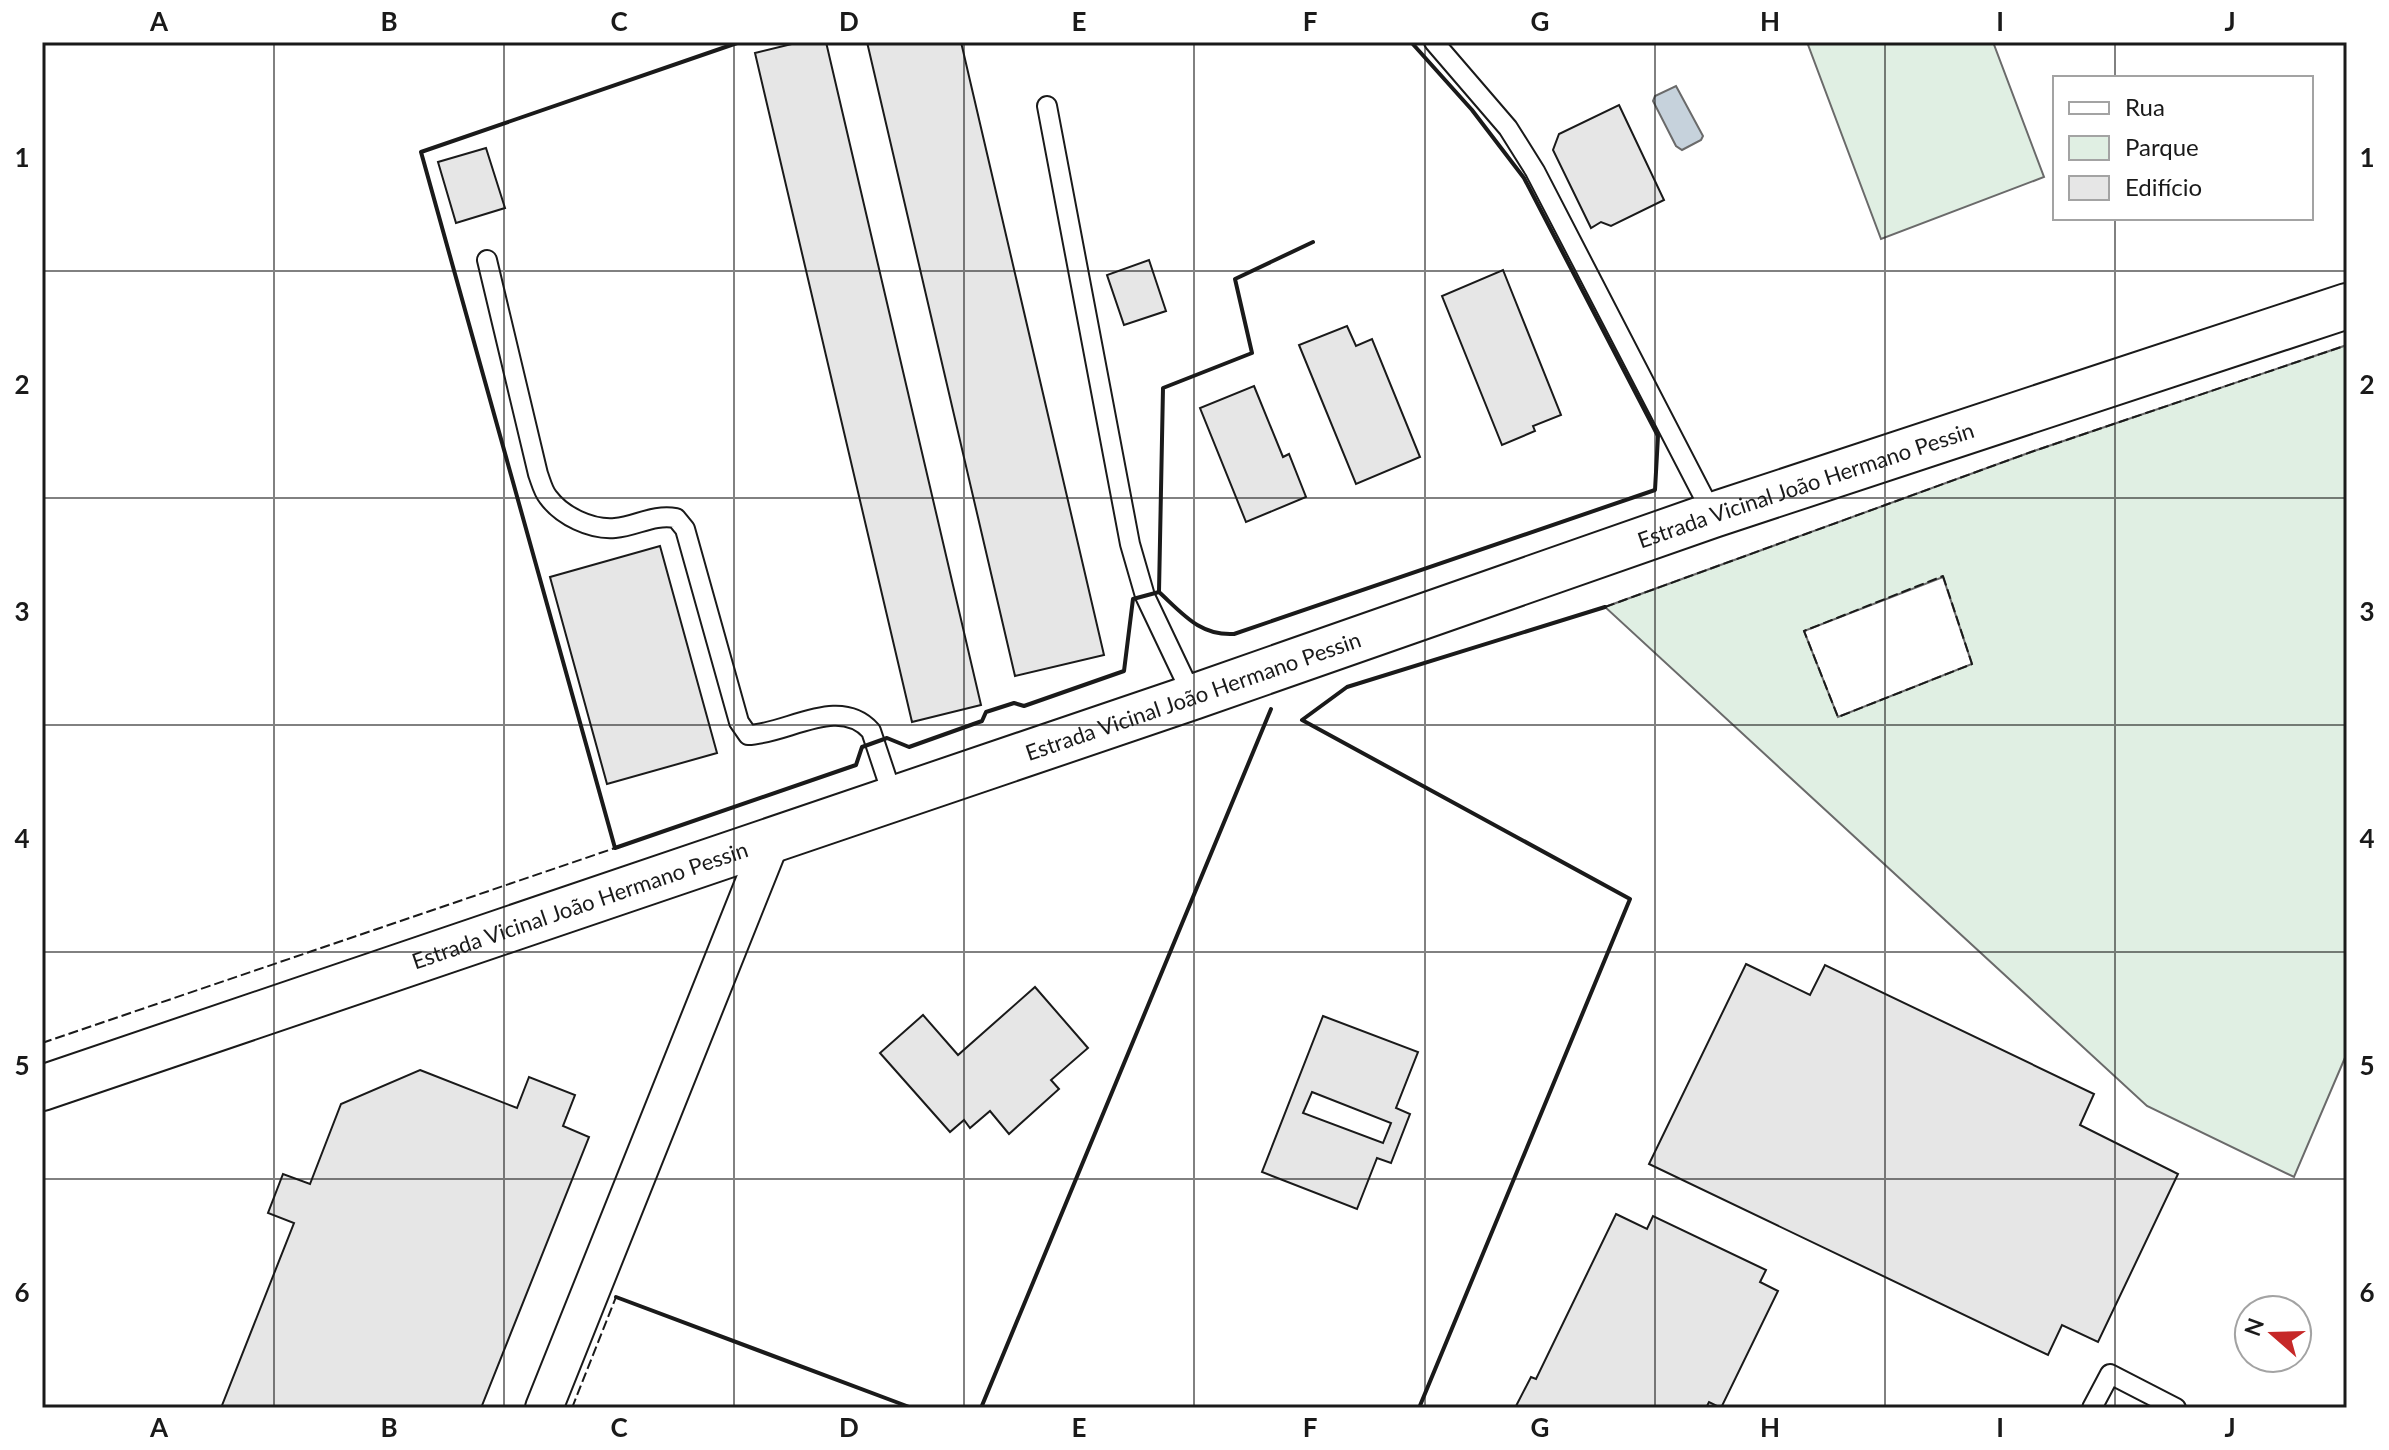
<svg xmlns="http://www.w3.org/2000/svg" width="2389" height="1450" viewBox="0 0 2389 1450" font-family="Lato,sans-serif">
	<style>
		.green { fill: #e0efe3; stroke: #6a6a6a; stroke-width: 2; fill-rule: evenodd }
		.water { fill: #c6d2dc; stroke: #6a6a6a; stroke-width: 2 }
		.building { fill: #e6e6e6; stroke: #1a1a1a; stroke-width: 2; fill-rule: evenodd }
		.lines { fill: none; stroke-linecap: round; stroke-linejoin: round }
		.service-casing { stroke: #1a1a1a; stroke-width: 22 }
		.minor-casing { stroke: #1a1a1a; stroke-width: 40 }
		.secondary-casing { stroke: #1a1a1a; stroke-width: 48 }
		.service { stroke: #fff; stroke-width: 18 }
		.minor { stroke: #fff; stroke-width: 36 }
		.secondary { stroke: #fff; stroke-width: 44 }
		.fence { stroke: #1a1a1a; stroke-width: 2; stroke-dasharray: 10 4; stroke-linecap: butt }
		.wall { stroke: #1a1a1a; stroke-width: 4 }
		.grid { fill: none; stroke: #1a1a1a; stroke-width: 2; stroke-opacity: 0.55 }
		.labels { text-anchor: middle; stroke-width: 6; stroke-linejoin: round; paint-order: stroke }
		.street-label { font-size: 22px; fill: #1a1a1a; stroke: #fff }
		.neatline { fill: none; stroke: #1a1a1a; stroke-width: 3 }
		.grid-label { font-size: 26px; text-anchor: middle; font-weight: bold; fill: #1a1a1a }
	</style>
	<rect width="100%" height="100%" fill="#fff"/>
	<g class="green">
		<path d="M1807,42h186l51,135 -163,62z"/>
		<path d="M2347,345v708l-53,124 -147,-71 -542,-499 426,-155zM1943,577l29,87 -134,53 -34,-86z"/>
	</g>
	<path class="water" d="M1676,86l27,50 -2,4 -19,10 -6,-4 -23,-45 2,-5z"/>
	<g class="building">
		<path d="M800,42h26l155,663 -69,17 -157,-669z"/>
		<path d="M867,42h94l143,613 -89,21z"/>
		<path d="M1619,105l45,95 -53,26 -10,-4 -10,6 -38,-78 6,-16z"/>
		<path d="M486,148l19,60 -49,15 -18,-61z"/>
		<path d="M1149,260l17,51 -42,14 -17,-50z"/>
		<path d="M1503,270l58,145 -28,11 2,5 -33,14 -60,-149z"/>
		<path d="M1347,326l9,20 16,-7 48,118 -64,27 -57,-139z"/>
		<path d="M1254,386l29,71 6,-3 17,43 -60,25 -46,-114z"/>
		<path d="M660,546l57,207 -110,31 -57,-207z"/>
		<path d="M1746,964l64,31 15,-30 269,129 -14,31 98,49 -80,168 -36,-17 -14,30 -399,-191z"/>
		<path d="M1035,987l53,61 -37,32 8,9 -50,45 -19,-23 -20,17 -6,-8 -14,12 -70,-79 43,-38 35,40z"/>
		<path d="M1323,1016l95,36 -22,56 14,6 -19,49 -14,-5 -20,51 -95,-37zM1312,1092l79,31 -8,20 -80,-30z"/>
		<path d="M420,1070l97,38 12,-31 46,18 -12,31 26,11 -108,271h-260l73,-185 -26,-10 15,-39 27,10 31,-80z"/>
		<path d="M1616,1214l31,15 6,-13 113,54 -6,12 18,9 -57,117 -12,-6 -3,6h-191l16,-31 5,2z"/>
	</g>
	<g class="lines">
		<defs>
			<g id="service">
				<path d="M1434,42l74,86 27,43 178,344"/>
				<path d="M1047,106l83,438 15,52 48,101"/>
				<path d="M487,260l51,214c3,8 5,17 10,23 14,19 43,33 67,31 22,-2 38,-14 61,-10l9,11 54,193 9,13c39,-1 91,-40 123,-4l22,66"/>
				<path d="M2092,1408l18,-34 66,34"/>
			</g>
			<path id="minor" d="M544,1408l228,-570"/>
			<g id="secondary">
				<path id="s1" d="M42,1088l1151,-391 520,-182 634,-209"/>
			</g>
		</defs>
		<use href="#service" class="service-casing"/>
		<use href="#minor" class="minor-casing"/>
		<use href="#secondary" class="secondary-casing"/>
		<use href="#service" class="service"/>
		<use href="#minor" class="minor"/>
		<use href="#secondary" class="secondary"/>
		<g class="fence">
			<path d="M1943,576l29,88 -134,53 -34,-86z"/>
			<path d="M1605,607l426,-155 316,-107"/>
			<path d="M42,1043l573,-195"/>
			<path d="M572,1408l44,-111"/>
		</g>
		<g class="wall">
			<path d="M740,42l-319,110 194,696 241,-83 6,-18 25,-9 22,9 73,-26 4,-9 28,-9 10,3 100,-35 9,-72 26,-7 4,-204 89,-35 -17,-74 78,-37"/>
			<path d="M1159,592c24,22 41,44 75,42l421,-144 3,-54 -134,-258 -52,-68 -61,-68"/>
			<path d="M616,1297l296,111"/>
			<path d="M981,1408l290,-699"/>
			<path d="M1419,1408l211,-509 -328,-179 45,-33 258,-80"/>
		</g>
	</g>
	<path class="grid" d="M274,42v1366M504,42v1366M734,42v1366M964,42v1366M1194,42v1366M1425,42v1366M1655,42v1366M1885,42v1366M2115,42v36M2115,218v1190M42,271h2305M42,498h2305M42,725h2305M42,952h2305M42,1179h2305"/>
	<g class="labels">
		<g class="street-label">
			<text dy="8" stroke="none"><textPath href="#s1" startOffset="1864">Estrada Vicinal João Hermano Pessin</textPath></text>
			<text dy="8" stroke="none"><textPath href="#s1" startOffset="1216">Estrada Vicinal João Hermano Pessin</textPath></text>
			<text dy="8" stroke="none"><textPath href="#s1" startOffset="568">Estrada Vicinal João Hermano Pessin</textPath></text>
		</g>
	</g>
	<rect width="2389" height="1450" fill="none" stroke="#ffffff" stroke-width="88"/>
	<rect x="2053" y="76" width="260" height="144" fill="#ffffff" stroke="#a3a3a3" stroke-width="2"/>
	<rect x="2069" y="102" width="40" height="12" fill="#ffffff" stroke="#a3a3a3" stroke-width="2"/>
	<text x="2125" y="116" font-size="24" fill="#1a1a1a">Rua</text>
	<rect x="2069" y="136" width="40" height="24" fill="#e0efe3" stroke="#a3a3a3" stroke-width="2"/>
	<text x="2125" y="156" font-size="24" fill="#1a1a1a">Parque</text>
	<rect x="2069" y="176" width="40" height="24" fill="#e6e6e6" stroke="#a3a3a3" stroke-width="2"/>
	<text x="2125" y="196" font-size="24" fill="#1a1a1a">Edifício</text>
	<g transform="translate(2273 1334) rotate(290)"><circle r="38" fill="#ffffff" stroke="#a3a3a3" stroke-width="2"/>
	<path d="M0-6L14 30L0 20L-14 30Z" fill="#c62828"/>
	<text y="-12" font-size="22" font-weight="bold" text-anchor="middle" fill="#1a1a1a">N</text>
	</g>
	<rect x="44" y="44" width="2301" height="1362" class="neatline"/>
	<g class="grid-label">
		<text x="159" y="31">A</text>
		<text x="389" y="31">B</text>
		<text x="619" y="31">C</text>
		<text x="849" y="31">D</text>
		<text x="1079" y="31">E</text>
		<text x="1310" y="31">F</text>
		<text x="1540" y="31">G</text>
		<text x="1770" y="31">H</text>
		<text x="2000" y="31">I</text>
		<text x="2230" y="31">J</text>
		<text x="22" y="167">1</text>
		<text x="2367" y="167">1</text>
		<text x="22" y="394">2</text>
		<text x="2367" y="394">2</text>
		<text x="22" y="621">3</text>
		<text x="2367" y="621">3</text>
		<text x="22" y="848">4</text>
		<text x="2367" y="848">4</text>
		<text x="22" y="1075">5</text>
		<text x="2367" y="1075">5</text>
		<text x="22" y="1302">6</text>
		<text x="2367" y="1302">6</text>
		<text x="159" y="1437">A</text>
		<text x="389" y="1437">B</text>
		<text x="619" y="1437">C</text>
		<text x="849" y="1437">D</text>
		<text x="1079" y="1437">E</text>
		<text x="1310" y="1437">F</text>
		<text x="1540" y="1437">G</text>
		<text x="1770" y="1437">H</text>
		<text x="2000" y="1437">I</text>
		<text x="2230" y="1437">J</text>
	</g>
</svg>
